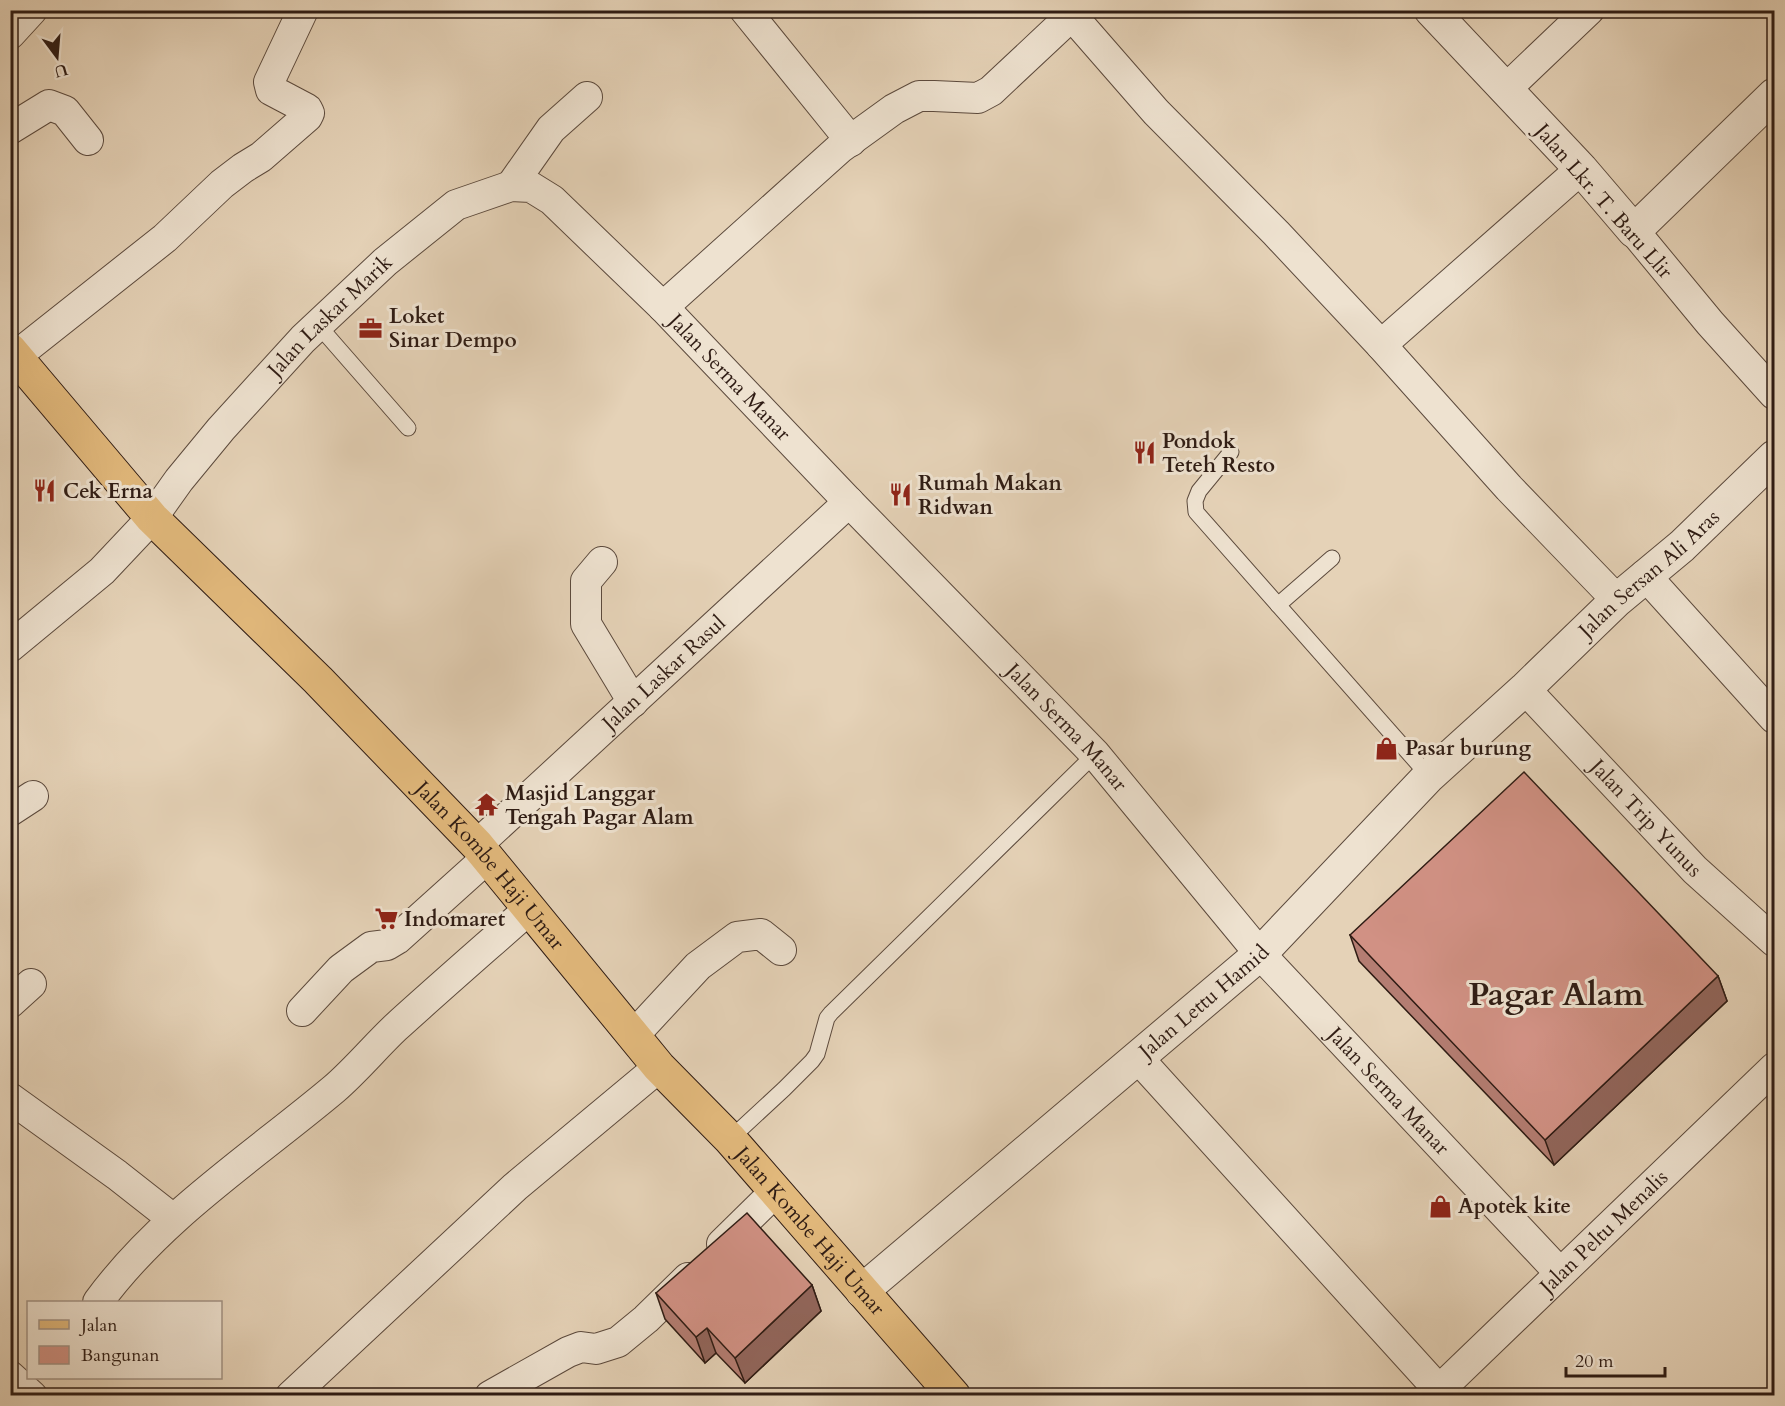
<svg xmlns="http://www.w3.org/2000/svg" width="1785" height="1406" viewBox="0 0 1785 1406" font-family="Cardo,serif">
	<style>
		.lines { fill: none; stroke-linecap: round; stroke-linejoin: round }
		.service-casing { stroke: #5c4a3d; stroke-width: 17 }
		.minor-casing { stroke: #5c4a3d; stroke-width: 32 }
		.tertiary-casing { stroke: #5c4a3d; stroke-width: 35 }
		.primary-casing { stroke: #2f1c14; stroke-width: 35 }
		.service { stroke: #eee2d0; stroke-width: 15 }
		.minor { stroke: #eee2d0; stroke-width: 30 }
		.tertiary { stroke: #eee2d0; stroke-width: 33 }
		.primary { stroke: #e2b97c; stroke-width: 33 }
		.wall { fill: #b47d72; stroke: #2f1c14; stroke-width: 1.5 }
		.shaded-wall { fill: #92665c; stroke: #2f1c14; stroke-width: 1.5 }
		.building { fill: #d19184; stroke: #2f1c14; stroke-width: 1.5 }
		.labels { text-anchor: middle; stroke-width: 6; stroke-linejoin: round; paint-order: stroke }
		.street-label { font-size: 21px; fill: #2f1c14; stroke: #eee2d0 }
		.poi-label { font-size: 21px; font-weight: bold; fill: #2f1c14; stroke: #eee2d0; text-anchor: start }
		.town-label { font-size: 33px; font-weight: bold; fill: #2f1c14; stroke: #eee2d0 }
	</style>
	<rect width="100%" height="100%" fill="#e5d2b7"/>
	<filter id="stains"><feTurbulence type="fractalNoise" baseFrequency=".00333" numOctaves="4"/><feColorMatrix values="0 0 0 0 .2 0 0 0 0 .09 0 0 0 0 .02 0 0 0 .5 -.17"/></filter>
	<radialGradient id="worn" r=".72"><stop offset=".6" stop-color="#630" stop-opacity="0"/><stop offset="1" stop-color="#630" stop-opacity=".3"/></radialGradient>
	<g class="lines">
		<defs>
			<g id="service">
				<path d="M318,325l90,103"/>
				<path d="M1231,452l-32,39 -4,10 1,11 233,264"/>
				<path d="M1278,605l54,-47"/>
				<path d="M730,1139l54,-50 28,-28 5,-7 10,-36 4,-5 264,-259"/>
			</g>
			<g id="minor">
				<path d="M745,10l106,131"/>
				<path d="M1067,10l89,102 120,121 105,112 128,143 108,112"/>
				<path d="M10,34l22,-24"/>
				<path d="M1505,90l84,-80"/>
				<path d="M10,129l39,-24 16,6 23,29"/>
				<path d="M511,186l40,-57 36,-32"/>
				<path d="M1634,231l76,92 64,71"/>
				<path d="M663,307l177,-159 54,-39 25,-13h15l44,2 13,-7 80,-75"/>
				<path d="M1381,345l200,-176"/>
				<path d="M16,356l149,-118 57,-54 21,-16 18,-11 46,-40 2,-4 -2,-4 -36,-19 -2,-8 34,-72"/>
				<path d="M602,562l-16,19v43l47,78"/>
				<path d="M1645,575l129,143"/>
				<path id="s1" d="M10,647l92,-76 50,-53 27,-38 42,-51 82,-90 82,-77 71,-57 55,-19 20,1 21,13 111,107 186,195 246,252 165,200 300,319"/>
				<path id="s2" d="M1525,689l170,181 79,71"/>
				<path d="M10,811l23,-15"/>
				<path id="s3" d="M477,845l372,-343"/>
				<path d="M10,1003l21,-19"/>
				<path d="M302,1011l39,-42 30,-22 16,-2 10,-6 90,-81"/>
				<path d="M633,1036l65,-70 39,-29 24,-3 20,16"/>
				<path d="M1137,1057l302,333"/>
				<path d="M10,1098l107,77 56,44"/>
				<path d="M722,1244l54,-53"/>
				<path d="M98,1302c63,-86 155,-145 236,-213 22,-19 40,-41 61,-61 44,-40 89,-79 133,-118"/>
				<path d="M10,1376l22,20"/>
				<path d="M291,1396l224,-209 144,-120"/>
				<path d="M490,1396l78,-44 13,-5 15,2 22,-7 28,-23 42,-41"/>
				<path id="s4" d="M1433,1396l341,-328"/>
			</g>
			<g id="tertiary">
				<path d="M1431,10l150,159 53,62 140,-136"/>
				<path id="s5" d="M862,1291l398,-337 169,-178 96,-87 92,-89 65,-54 92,-89"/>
			</g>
			<g id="primary">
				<path id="s6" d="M10,350l142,168 166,162 159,165 182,222 71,72 224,257"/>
			</g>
		</defs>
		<use href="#service" class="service-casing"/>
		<use href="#minor" class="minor-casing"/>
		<use href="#tertiary" class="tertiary-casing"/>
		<use href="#primary" class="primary-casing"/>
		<use href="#service" class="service"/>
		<use href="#minor" class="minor"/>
		<use href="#tertiary" class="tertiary"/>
		<use href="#primary" class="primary"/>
	</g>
	<g class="wall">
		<path d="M1350,935l368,41 9,25 -173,164 -195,-204z"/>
		<path d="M812,1285l9,26 -76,72 -29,-30 -11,10 -40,-44 -9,-26z"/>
	</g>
	<g class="shaded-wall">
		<path d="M1718,976l9,25 -173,164 -9,-25z"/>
		<path d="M812,1285l9,26 -76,72 -10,-25z"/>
		<path d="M707,1328l9,25 -11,10 -9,-26z"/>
	</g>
	<g class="building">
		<path d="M1524,772l194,204 -173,164 -195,-205z"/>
		<path d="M747,1213l65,72 -77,73 -28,-30 -11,9 -40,-44z"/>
	</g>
	<defs>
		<symbol id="office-bare" viewBox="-9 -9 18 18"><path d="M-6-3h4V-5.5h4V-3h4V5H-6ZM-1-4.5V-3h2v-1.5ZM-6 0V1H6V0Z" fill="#8f2418" stroke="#eee2d0" stroke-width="2.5" paint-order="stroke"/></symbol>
		<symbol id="restaurant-bare" viewBox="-9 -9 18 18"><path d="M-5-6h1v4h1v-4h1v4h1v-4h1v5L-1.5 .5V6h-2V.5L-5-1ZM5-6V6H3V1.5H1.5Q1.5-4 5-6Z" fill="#8f2418" stroke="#eee2d0" stroke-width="2.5" paint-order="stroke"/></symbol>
		<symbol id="shop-bare" viewBox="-9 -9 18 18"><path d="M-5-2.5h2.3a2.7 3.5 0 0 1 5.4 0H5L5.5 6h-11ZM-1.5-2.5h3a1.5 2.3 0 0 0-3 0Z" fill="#8f2418" stroke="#eee2d0" stroke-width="2.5" paint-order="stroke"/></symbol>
		<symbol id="temple-bare" viewBox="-9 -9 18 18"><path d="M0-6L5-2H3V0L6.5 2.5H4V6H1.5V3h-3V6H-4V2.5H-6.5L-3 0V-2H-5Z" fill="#8f2418" stroke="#eee2d0" stroke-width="2.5" paint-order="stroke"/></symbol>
		<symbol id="supermarket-bare" viewBox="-9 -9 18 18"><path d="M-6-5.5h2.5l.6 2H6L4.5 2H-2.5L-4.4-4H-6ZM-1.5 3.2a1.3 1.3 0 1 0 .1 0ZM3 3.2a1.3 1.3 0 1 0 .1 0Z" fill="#8f2418" stroke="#eee2d0" stroke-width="2.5" paint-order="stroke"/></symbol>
	</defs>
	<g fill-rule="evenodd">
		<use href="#office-bare" x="354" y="312" width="33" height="33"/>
		<use href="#restaurant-bare" x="1128" y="436" width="33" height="33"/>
		<use href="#restaurant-bare" x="28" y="474" width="33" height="33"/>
		<use href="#restaurant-bare" x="884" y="478" width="33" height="33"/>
		<use href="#shop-bare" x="1370" y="732" width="33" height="33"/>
		<use href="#temple-bare" x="470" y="788" width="33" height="33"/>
		<use href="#supermarket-bare" x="370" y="902" width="33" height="33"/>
		<use href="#shop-bare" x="1424" y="1190" width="33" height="33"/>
	</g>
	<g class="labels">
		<g class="street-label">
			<text transform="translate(1604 201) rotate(49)" y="7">Jalan Lkr. T. Baru Llir</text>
			<text dy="7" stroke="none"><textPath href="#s1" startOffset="462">Jalan Laskar Marik</textPath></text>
			<text dy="7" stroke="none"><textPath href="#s1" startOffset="984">Jalan Serma Manar</textPath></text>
			<text dy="7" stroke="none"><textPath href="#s5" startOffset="1066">Jalan Sersan Ali Aras</textPath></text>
			<text dy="7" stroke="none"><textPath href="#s3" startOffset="254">Jalan Laskar Rasul</textPath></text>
			<text dy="7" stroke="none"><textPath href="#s1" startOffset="1470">Jalan Serma Manar</textPath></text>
			<text dy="7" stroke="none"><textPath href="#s2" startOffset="177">Jalan Trip Yunus</textPath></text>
			<text dy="7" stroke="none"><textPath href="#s6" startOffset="705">Jalan Kombe Haji Umar</textPath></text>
			<text dy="7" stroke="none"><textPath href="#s5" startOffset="448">Jalan Lettu Hamid</textPath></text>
			<text dy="7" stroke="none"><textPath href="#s1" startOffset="1956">Jalan Serma Manar</textPath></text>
			<text dy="7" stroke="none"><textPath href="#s6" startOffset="1191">Jalan Kombe Haji Umar</textPath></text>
			<text dy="7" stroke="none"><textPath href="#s4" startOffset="237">Jalan Peltu Menalis</textPath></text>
		</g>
		<g class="poi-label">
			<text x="389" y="323">Loket<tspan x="389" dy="24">Sinar Dempo</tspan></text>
			<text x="1162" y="448">Pondok<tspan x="1162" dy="24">Teteh Resto</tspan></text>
			<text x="918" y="490">Rumah Makan<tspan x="918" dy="24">Ridwan</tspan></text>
			<text x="63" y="498">Cek Erna</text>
			<text x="1405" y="755">Pasar burung</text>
			<text x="505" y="800">Masjid Langgar<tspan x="505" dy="24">Tengah Pagar Alam</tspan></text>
			<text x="404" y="926">Indomaret</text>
			<text x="1458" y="1213">Apotek kite</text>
		</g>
		<g class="town-label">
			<text x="1556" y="1005">Pagar Alam</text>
		</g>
	</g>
	<rect width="1785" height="1406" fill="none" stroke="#e5d2b7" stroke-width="36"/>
	<rect x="12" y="12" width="1761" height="1382" fill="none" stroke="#2f1c14" stroke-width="3"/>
	<rect x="18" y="18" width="1749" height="1370" fill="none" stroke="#2f1c14" stroke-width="1.5"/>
	<rect x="27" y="1301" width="195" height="78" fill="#eee2d0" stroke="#a29385" stroke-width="1.5"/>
	<rect x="39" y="1320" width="30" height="9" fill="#e2b97c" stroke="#a29385" stroke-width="1.5"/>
	<text x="81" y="1331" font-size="18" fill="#2f1c14">Jalan</text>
	<rect x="39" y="1346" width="30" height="18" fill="#d19184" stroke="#a29385" stroke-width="1.5"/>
	<text x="81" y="1361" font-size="18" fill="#2f1c14">Bangunan</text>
	<g transform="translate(57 57) rotate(164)" stroke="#eee2d0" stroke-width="4.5" paint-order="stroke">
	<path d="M0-4.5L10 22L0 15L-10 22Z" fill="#2f1c14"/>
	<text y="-9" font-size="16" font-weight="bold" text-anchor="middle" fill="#2f1c14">U</text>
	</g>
	<path d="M1566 1367v9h99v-9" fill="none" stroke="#2f1c14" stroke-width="3"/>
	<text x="1575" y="1367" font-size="18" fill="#2f1c14" stroke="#eee2d0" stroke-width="4.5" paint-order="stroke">20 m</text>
	<rect width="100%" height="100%" filter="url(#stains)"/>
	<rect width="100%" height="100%" fill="url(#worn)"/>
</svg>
